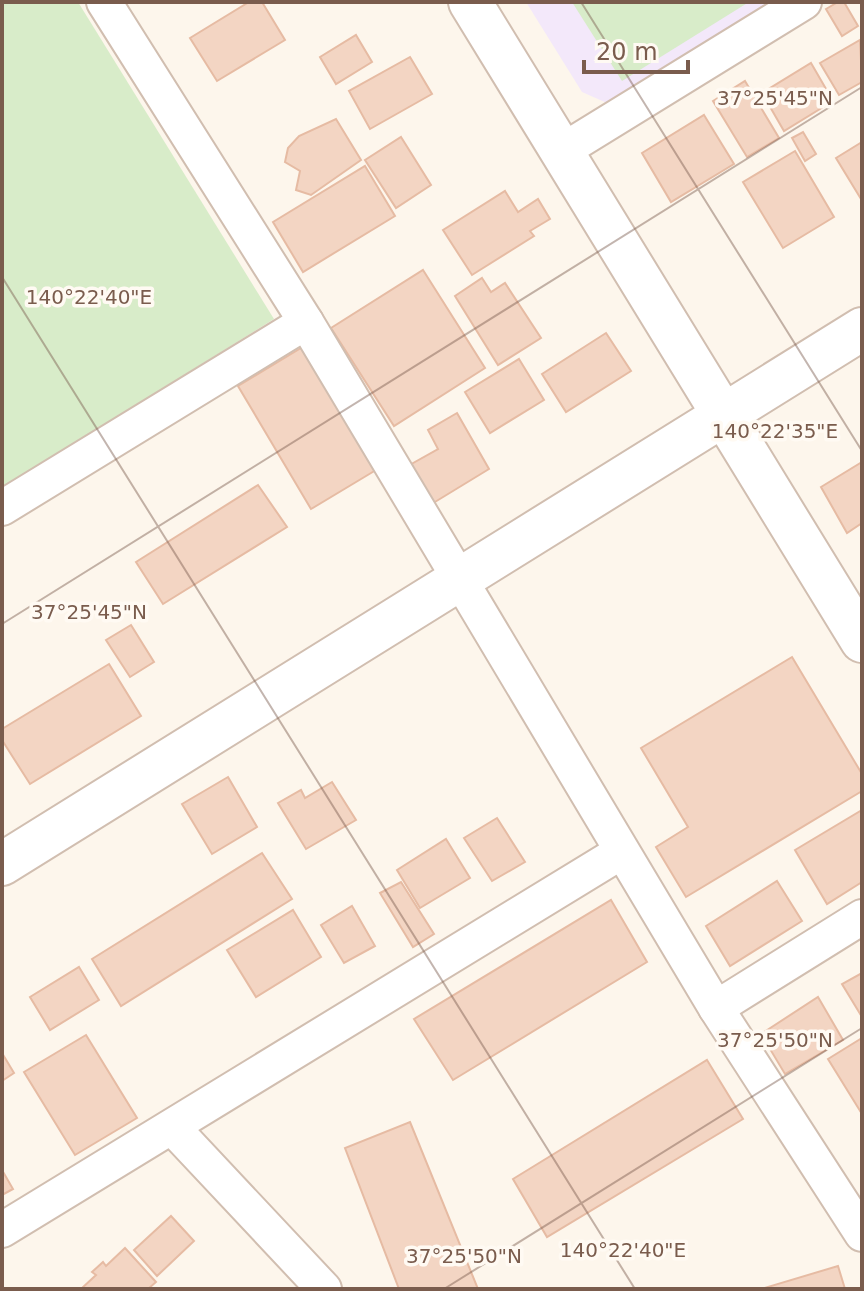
<svg xmlns="http://www.w3.org/2000/svg" width="864" height="1291" viewBox="0 0 864 1291" font-family="'DejaVu Sans',sans-serif">
	<style>
		.education { fill: #f3e8fa }
		.green { fill: #d8ecc9 }
		.building { fill: #f3d5c3; stroke: #e6bba3; stroke-width: 2 }
		.lines { fill: none; stroke-linecap: round; stroke-linejoin: round }
		.minor-casing { stroke: #d1beb0; stroke-width: 38 }
		.tertiary-casing { stroke: #d1beb0; stroke-width: 46 }
		.minor { stroke: #fff; stroke-width: 34 }
		.tertiary { stroke: #fff; stroke-width: 42 }
		.ticks { fill: none; stroke: #7a5c4d; stroke-width: 2; stroke-opacity: 0.45 }
		.ticks-label { font-size: 20px; text-anchor: middle; fill: #7a5c4d; stroke: #fffaf3; stroke-width: 7; stroke-linejoin: round; paint-order: stroke }
	</style>
	<rect width="100%" height="100%" fill="#fdf6ec"/>
	<path class="education" d="M526,2h244l-163,101 -25,-11z"/>
	<g class="green">
		<path d="M2,2h76l196,317 -272,169z"/>
		<path d="M572,2h177l-127,79z"/>
	</g>
	<g class="building">
		<path d="M249,2h13l23,38 -68,41 -27,-43z"/>
		<path d="M838,2h6l14,24 -16,10 -16,-27z"/>
		<path d="M356,35l16,27 -36,22 -16,-27z"/>
		<path d="M860,40l2,42 -23,13 -19,-32z"/>
		<path d="M410,57l22,37 -62,35 -21,-38z"/>
		<path d="M811,63l22,38 -49,30 -22,-38z"/>
		<path d="M745,81l34,57 -32,19 -34,-56z"/>
		<path d="M704,115l30,49 -63,38 -29,-49z"/>
		<path d="M336,119l25,41 -50,35 -15,-5 4,-19 -15,-9 3,-14 11,-12z"/>
		<path d="M803,132l13,22 -11,7 -13,-23z"/>
		<path d="M401,137l30,48 -35,23 -31,-48z"/>
		<path d="M862,142v57h-1l-25,-41z"/>
		<path d="M795,151l39,66 -51,31 -40,-66z"/>
		<path d="M365,166l30,50 -92,56 -30,-50z"/>
		<path d="M505,191l13,21 20,-13 12,20 -20,12 4,5 -62,39 -29,-45z"/>
		<path d="M423,270l62,98 -91,58 -63,-98z"/>
		<path d="M482,278l9,14 14,-9 36,55 -43,27 -43,-69z"/>
		<path d="M606,333l25,38 -65,41 -24,-38z"/>
		<path d="M301,348l75,122 -65,39 -73,-123z"/>
		<path d="M519,359l25,41 -54,33 -25,-41z"/>
		<path d="M457,413l32,56 -59,36 -24,-38 32,-18 -10,-19z"/>
		<path d="M862,462v61l-15,10 -26,-46z"/>
		<path d="M258,485l29,42 -124,77 -27,-42z"/>
		<path d="M131,625l23,37 -24,15 -24,-37z"/>
		<path d="M792,657l70,117v17l-176,106 -30,-50 32,-20 -47,-79z"/>
		<path d="M109,664l32,52 -111,68 -28,-44v-11z"/>
		<path d="M228,777l29,50 -45,27 -30,-50z"/>
		<path d="M332,782l24,38 -50,29 -28,-46 23,-13 4,8z"/>
		<path d="M862,810v72l-35,22 -32,-54z"/>
		<path d="M497,818l28,44 -33,19 -28,-43z"/>
		<path d="M446,839l24,39 -50,30 -23,-38z"/>
		<path d="M262,853l30,46 -171,107 -29,-47z"/>
		<path d="M777,881l25,40 -72,45 -24,-40z"/>
		<path d="M401,882l33,52 -21,13 -33,-54z"/>
		<path d="M611,900l36,62 -194,118 -39,-61z"/>
		<path d="M352,906l23,40 -31,17 -23,-38z"/>
		<path d="M293,910l28,47 -65,40 -29,-47z"/>
		<path d="M79,967l20,33 -49,30 -20,-33z"/>
		<path d="M862,973v44l-20,-33z"/>
		<path d="M818,997l25,43 -58,34 -24,-40z"/>
		<path d="M86,1035l51,83 -62,37 -51,-83z"/>
		<path d="M862,1038v76l-34,-55z"/>
		<path d="M2,1053l12,20 -12,8z"/>
		<path d="M707,1060l36,59 -196,118 -34,-58z"/>
		<path d="M410,1122l68,167h-79l-54,-141z"/>
		<path d="M2,1170l11,19 -11,6z"/>
		<path d="M171,1216l23,25 -37,35 -23,-26z"/>
		<path d="M125,1248l31,34 -8,7h-67l15,-14 -4,-3 11,-10 3,4z"/>
		<path d="M838,1266l7,23h-84z"/>
	</g>
	<g class="lines">
		<defs>
			<g id="minor">
				<path d="M104,2l202,320 410,686 146,226"/>
				<path d="M562,151l242,-149"/>
				<path d="M2,508l304,-186"/>
				<path d="M716,1008l146,-91"/>
				<path d="M172,1127l152,162"/>
				<path d="M2,1230l619,-378"/>
			</g>
			<g id="tertiary">
				<path d="M470,2l392,639"/>
				<path d="M2,864l860,-535"/>
			</g>
		</defs>
		<use href="#minor" class="minor-casing"/>
		<use href="#tertiary" class="tertiary-casing"/>
		<use href="#minor" class="minor"/>
		<use href="#tertiary" class="tertiary"/>
	</g>
	<path class="ticks" d="M581,2l281,449M2,277l633,1012M2,624l860,-537M444,1289l418,-261"/>
	<g class="ticks-label">
		<text x="775" y="105">37°25'45"N</text>
		<text x="89" y="304">140°22'40"E</text>
		<text x="775" y="438">140°22'35"E</text>
		<text x="89" y="619">37°25'45"N</text>
		<text x="775" y="1047">37°25'50"N</text>
		<text x="623" y="1257">140°22'40"E</text>
		<text x="464" y="1263">37°25'50"N</text>
	</g>
	<rect width="864" height="1291" fill="none" stroke="#7a5c4d" stroke-width="8"/>
	<path d="M584 60v12h104v-12" fill="none" stroke="#7a5c4d" stroke-width="4"/>
	<text x="596" y="60" font-size="24" fill="#7a5c4d" stroke="#fffaf3" stroke-width="6" paint-order="stroke">20 m</text>
</svg>
